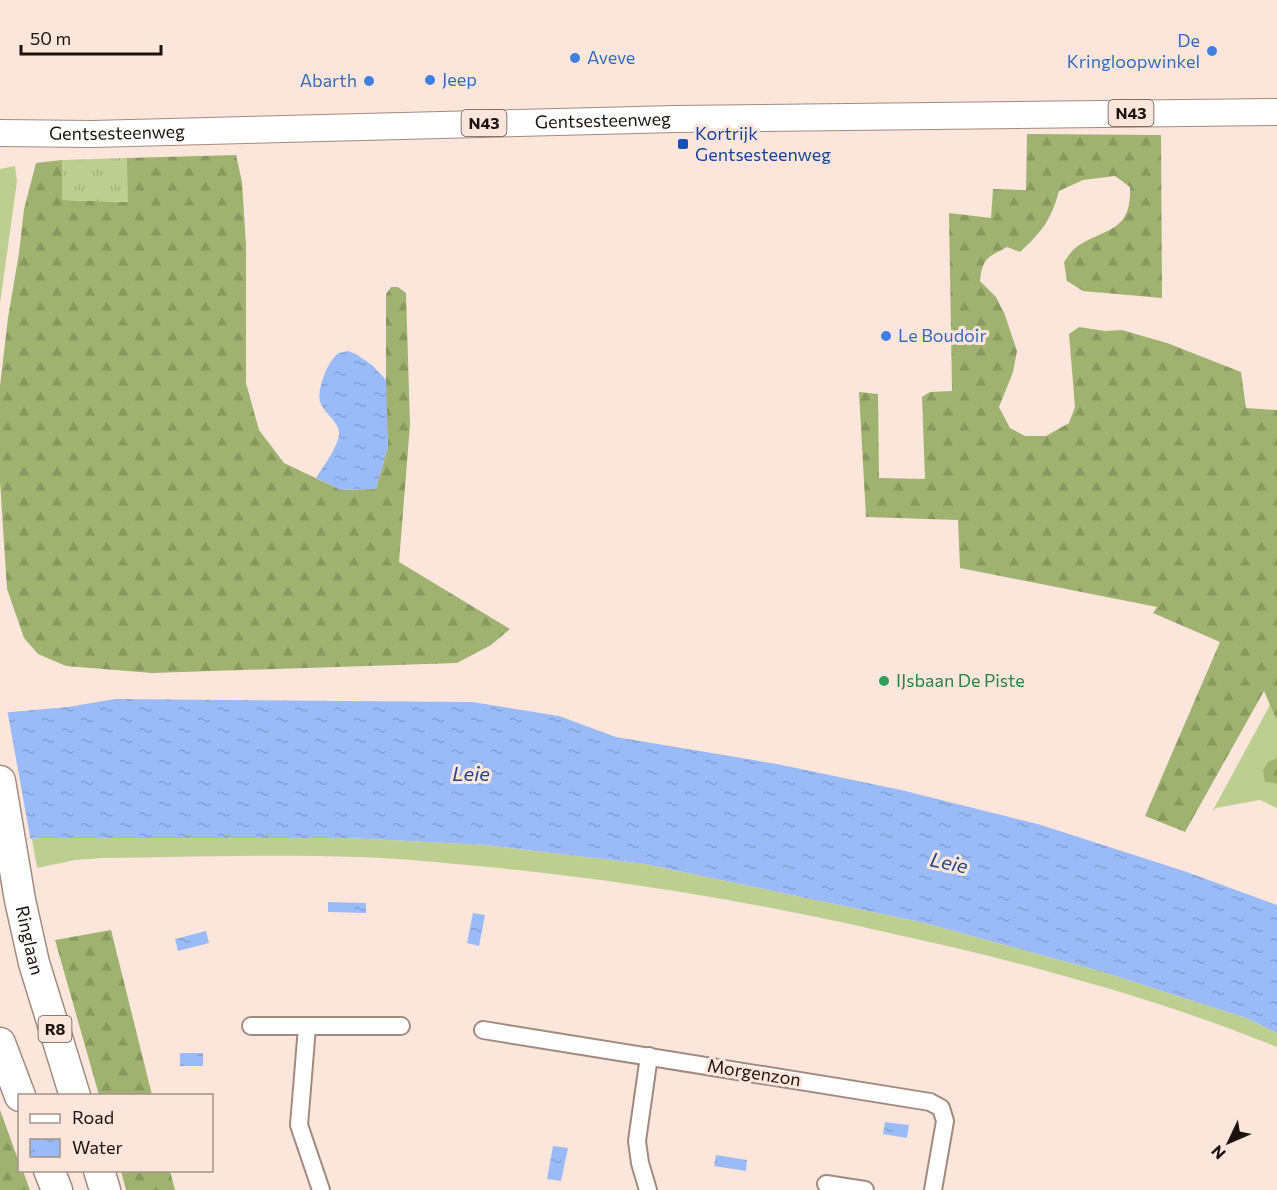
<svg xmlns="http://www.w3.org/2000/svg" width="1277" height="1190" viewBox="0 0 1277 1190" font-family="Commissioner,sans-serif">
	<style>
		.grass { fill: #bccf91 }
		.forest { fill: url(#forest-firs) }
		.park { fill: url(#park-tufts) }
		.water { fill: url(#water-ripples) }
		.pier { fill: #fce6dc }
		.lines { fill: none; stroke-linecap: round; stroke-linejoin: round }
		.street-casing { stroke: #a28a7e; stroke-width: 20 }
		.primary-casing { stroke: #a28a7e; stroke-width: 28 }
		.highway-casing { stroke: #a28a7e; stroke-width: 33 }
		.street { stroke: #fff; stroke-width: 16 }
		.primary { stroke: #fff; stroke-width: 26 }
		.highway { stroke: #fff; stroke-width: 30 }
		.shop-dot { fill: #3f7fe0; stroke: #fce6dc; stroke-width: 2 }
		.transit-dot { fill: #1a4fb4; stroke: #fce6dc; stroke-width: 2 }
		.leisure-dot { fill: #2e9e5b; stroke: #fce6dc; stroke-width: 2 }
		.labels { text-anchor: middle; stroke-width: 6; stroke-linejoin: round; paint-order: stroke }
		.shield { fill: #fce6dc; stroke: #5f524c; stroke-width: 1.5 }
		.shield-label { font-size: 16px; font-weight: bold; fill: #1c130f }
		.shop-label { font-size: 18px; fill: #366cbe; stroke: #fce6dc; text-anchor: start }
		.street-label { font-size: 18px; fill: #1c130f; stroke: #fce6dc }
		.transit-label { font-size: 18px; fill: #164399; stroke: #fce6dc; text-anchor: start }
		.leisure-label { font-size: 18px; fill: #27864d; stroke: #fce6dc; text-anchor: start }
		.water-label { font-size: 20px; font-style: italic; fill: #21448a; stroke: #fce6dc }
	</style>
	<defs>
		<pattern id="forest-firs" width="22" height="20" patternUnits="userSpaceOnUse" patternTransform="scale(1.5)"><rect width="22" height="20" fill="#9fb26f"/><path d="M5 1l3.5 6h-7zM16 11l3.5 6h-7z" fill="#88985f"/></pattern>
		<pattern id="park-tufts" width="24" height="20" patternUnits="userSpaceOnUse" patternTransform="scale(1.5)"><rect width="24" height="20" fill="#bccf91"/><path d="M3 7l-1-3M5 7V3M7 7l1-3M15 17l-1-3M17 17v-4M19 17l1-3" fill="none" stroke="#a1b17c"/></pattern>
		<pattern id="water-ripples" width="26" height="14" patternUnits="userSpaceOnUse" patternTransform="scale(1.5)"><rect width="26" height="14" fill="#9abbf7"/><path d="M2 4q2-2 4 0t4 0M15 11q2-2 4 0t4 0" fill="none" stroke="#84a0d3"/></pattern>
	</defs>
	<rect width="100%" height="100%" fill="#fce6dc"/>
	<g class="grass">
		<path d="M15,166l2,15 -17,123v-135z"/>
		<path d="M1271,703l6,18v37l-9,4 -3,20 12,2v24l-17,-8 -44,8 -4,4z"/>
		<path d="M40,838h310l135,7 160,19 280,59 178,49 143,46 31,15v14c-126,-51 -259,-86 -392,-115 -131,-30 -263,-52 -397,-65 -44,-4 -88,-9 -132,-10 -84,-3 -168,0 -252,1l-29,2 -38,8 -5,-29z"/>
	</g>
	<g class="forest">
		<path d="M1027,134l134,1 1,163 -79,-7 -16,-10 -3,-19c3,-4 6,-9 9,-12 28,-23 59,-14 57,-63l-15,-11 -32,4 -24,11c-8,29 -17,41 -39,61l-13,-5c-20,11 -24,10 -27,34l16,16 9,18 12,36 -4,21 -14,35 11,21 15,8h21l23,-13 6,-16 -6,-73 10,-7 26,4 17,-1 45,13 74,29 5,36 31,2v311l-13,-30 -79,141 -40,-16 75,-174 -67,-29 4,-6 -197,-39 -2,-48 -92,-3 -7,-125 19,2 1,84 46,1 -3,-82 8,-5 22,-1 -3,-178 42,5 2,-29 33,1z"/>
		<path d="M236,155l6,27 4,63v138l13,47 25,33 57,27 35,-1 12,-42 -2,-42v-111l5,-7h7l8,6 4,132 -11,137 111,67 -19,16 -34,18 -305,10 -86,-7 -28,-12 -14,-16 -17,-49 -7,-108v-95l8,-68 11,-65 5,-44 12,-46 26,-3 1,40 64,2v-44z"/>
		<path d="M1277,758v26l-12,-2 -2,-12 5,-8z"/>
		<path d="M111,930l41,165h-53l-44,-155z"/>
		<path d="M0,1110l19,52 1,8 3,1 7,19h-30z"/>
		<path d="M121,1171h49l5,19h-49z"/>
	</g>
	<path class="park" d="M127,158l1,44 -66,-2v-40z"/>
	<g class="water">
		<path d="M348,351l8,3 16,11 14,15 2,67 -12,42 -35,1 -25,-12c7,-11 24,-34 23,-46 -1,-11 -14,-18 -18,-28 -6,-11 7,-45 18,-51 2,-1 6,-1 9,-2z"/>
		<path d="M115,699l357,3 87,14 57,21 161,27 124,26 140,35 146,47 90,33v128l-31,-15 -143,-46 -178,-49 -280,-59 -160,-19 -135,-7h-310l-40,4v-129l68,-6z"/>
		<path d="M328,902l38,1v10l-38,-1z"/>
		<path d="M473,913l12,2 -6,31 -12,-3z"/>
		<path d="M206,931l3,12 -31,8 -3,-12z"/>
		<rect x="180" y="1053" width="23" height="13"/>
		<path d="M885,1122l24,3 -2,13 -24,-4z"/>
		<path d="M553,1146l15,2 -7,33 -14,-2z"/>
		<path d="M716,1155l31,5 -1,11 -32,-5z"/>
	</g>
	<path class="pier" d="M7,709l24,133 -31,3v-135z"/>
	<g class="lines">
		<defs>
			<g id="street">
				<path d="M251,1026h150"/>
				<path d="M307,1027l-8,98 22,65"/>
				<path d="M483,1030l447,72 11,6 4,13 -12,69"/>
				<path d="M826,1184l39,6"/>
				<path d="M648,1190l-8,-27 -3,-22 12,-85"/>
			</g>
			<g id="primary">
				<path id="s1" d="M0,133l92,1 584,-15 601,-7"/>
			</g>
			<g id="highway">
				<path id="s2" d="M0,781l20,119 14,63 41,133"/>
				<path d="M0,1043l20,53"/>
				<path d="M49,1170l8,20"/>
				<path d="M99,1170l6,20"/>
			</g>
		</defs>
		<use href="#street" class="street-casing"/>
		<use href="#primary" class="primary-casing"/>
		<use href="#highway" class="highway-casing"/>
		<use href="#street" class="street"/>
		<use href="#primary" class="primary"/>
		<use href="#highway" class="highway"/>
	</g>
	<g class="shop-dot">
		<circle cx="1212" cy="51" r="6"/>
		<circle cx="575" cy="58" r="6"/>
		<circle cx="430" cy="80" r="6"/>
		<circle cx="369" cy="81" r="6"/>
		<circle cx="886" cy="336" r="6"/>
	</g>
	<rect class="transit-dot" x="677" y="138" width="12" height="12" rx="3"/>
	<circle class="leisure-dot" cx="884" cy="681" r="6"/>
	<g class="labels">
		<g class="shield">
			<rect x="1108.5" y="100" width="45" height="26" rx="4.5"/>
			<rect x="461.5" y="110" width="45" height="26" rx="4.5"/>
			<rect x="38.5" y="1016" width="33" height="26" rx="4.5"/>
		</g>
		<g class="shield-label">
			<text x="1131" y="119">N43</text>
			<text x="484" y="129">N43</text>
			<text x="55" y="1035">R8</text>
		</g>
		<g class="shop-label">
			<text x="1200" y="47" text-anchor="end">De<tspan x="1200" dy="21">Kringloopwinkel</tspan></text>
			<text x="587" y="64">Aveve</text>
			<text x="442" y="86">Jeep</text>
			<text x="357" y="87" text-anchor="end">Abarth</text>
			<text x="898" y="342">Le Boudoir</text>
		</g>
		<g class="street-label">
			<text dy="6" stroke="none"><textPath href="#s1" startOffset="603">Gentsesteenweg</textPath></text>
			<text dy="6" stroke="none"><textPath href="#s1" startOffset="117">Gentsesteenweg</textPath></text>
			<text dy="6" stroke="none"><textPath href="#s2" startOffset="162">Ringlaan</textPath></text>
			<text transform="translate(754 1073) rotate(9)" y="6">Morgenzon</text>
		</g>
		<g class="transit-label">
			<text x="695" y="140">Kortrijk<tspan x="695" dy="21">Gentsesteenweg</tspan></text>
		</g>
		<g class="leisure-label">
			<text x="896" y="687">IJsbaan De Piste</text>
		</g>
		<g class="water-label">
			<text x="471" y="781">Leie</text>
			<text transform="translate(949 863) rotate(12)" y="7">Leie</text>
		</g>
	</g>
	<rect x="18" y="1094" width="195" height="78" fill="#fce6dc" stroke="#a2928a" stroke-width="1.5"/>
	<rect x="30" y="1114" width="30" height="9" fill="#ffffff" stroke="#a2928a" stroke-width="1.5"/>
	<text x="72" y="1124" font-size="18" fill="#1c130f">Road</text>
	<rect x="30" y="1139" width="30" height="18" fill="url(#water-ripples)" stroke="#a2928a" stroke-width="1.5"/>
	<text x="72" y="1154" font-size="18" fill="#1c130f">Water</text>
	<g transform="translate(1229 1142) rotate(226)" stroke="#fce6dc" stroke-width="4.5" paint-order="stroke">
	<path d="M0-4.5L10 22L0 15L-10 22Z" fill="#1c130f"/>
	<text y="-9" font-size="16" font-weight="bold" text-anchor="middle" fill="#1c130f">N</text>
	</g>
	<path d="M21 45v9h140v-9" fill="none" stroke="#1c130f" stroke-width="3"/>
	<text x="30" y="45" font-size="18" fill="#1c130f" stroke="#fce6dc" stroke-width="4.5" paint-order="stroke">50 m</text>
</svg>
